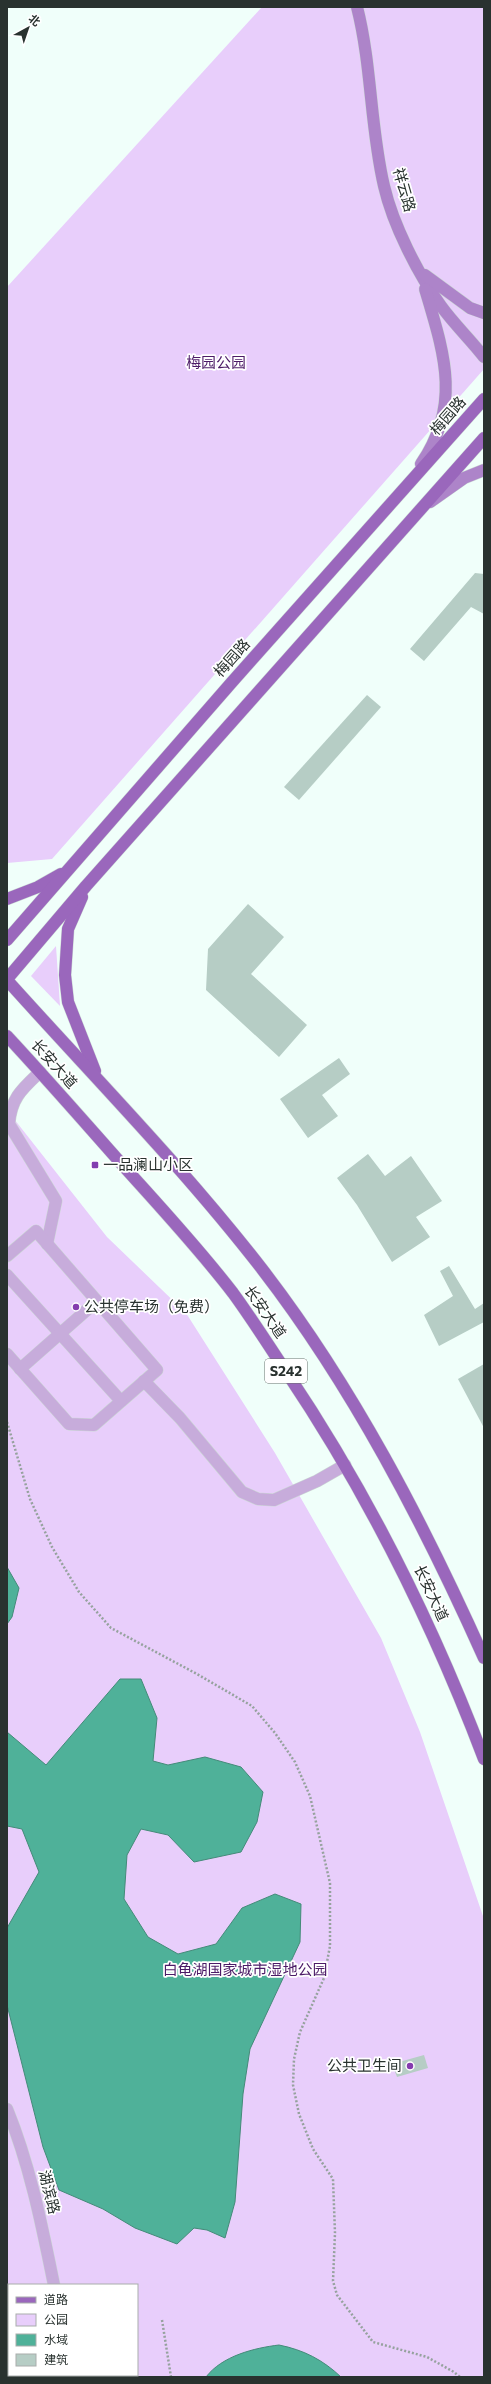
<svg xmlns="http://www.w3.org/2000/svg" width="491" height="2384" viewBox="0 0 491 2384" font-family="Commissioner,'Noto Sans SC',sans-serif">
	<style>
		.green { fill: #e8cefb }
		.water { fill: #4fb199; stroke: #448b79 }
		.building { fill: #b6cdc5 }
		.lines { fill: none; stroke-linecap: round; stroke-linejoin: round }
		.street-casing { stroke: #ccdad5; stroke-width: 13 }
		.secondary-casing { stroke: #ccdad5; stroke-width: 13 }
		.primary-casing { stroke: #ccdad5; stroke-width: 13 }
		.path { stroke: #96a29e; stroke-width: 2.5; stroke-dasharray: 2 2; stroke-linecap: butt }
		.street { stroke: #c7acdb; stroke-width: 12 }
		.secondary { stroke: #ad84c9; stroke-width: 12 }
		.primary { stroke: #9a67bc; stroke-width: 12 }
		.poi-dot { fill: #853caf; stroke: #fff; stroke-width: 1.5 }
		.labels { text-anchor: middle; stroke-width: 3.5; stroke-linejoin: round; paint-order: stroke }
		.shield { fill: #fff; stroke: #69706d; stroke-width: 1 }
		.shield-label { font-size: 14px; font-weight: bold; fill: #29322f }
		.street-label { font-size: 15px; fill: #29322f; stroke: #fff }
		.park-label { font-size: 15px; fill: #4c1b67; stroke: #fff }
		.poi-label { font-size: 15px; fill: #29322f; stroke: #fff; text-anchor: start }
	</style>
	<rect width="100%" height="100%" fill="#f0fffa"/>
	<g class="green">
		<path d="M262,7h222v362l-432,490 -45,4v-576z"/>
		<path d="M56,946l4,60 -29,-30z"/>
		<path d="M7,1110l100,127 79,76 89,140 106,185 39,94 64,187v458h-448l-1,-2h102v-90h-128v9l-2,-8z"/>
	</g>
	<g class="water">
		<path d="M7,1567l12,21 -7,29 -5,7z"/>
		<path d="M120,1679h21l16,39 -4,43 15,4 37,-8 36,10 22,25 -6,30 -16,30 -47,10 -26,-27 -27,-6 -14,26 -3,44 24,38 30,17 38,-10 26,-36 33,-14 26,10 -1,38 -50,107 -7,45 -8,108 -10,36 -18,-8 -13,-2 -17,16 -42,-16 -32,-19 -44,-19 -16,-43 -36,-142v-77l32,-56 -17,-43 -15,-3v-94l39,33z"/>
		<path d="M7,2286l2,8v81h26l1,2h-29z"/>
		<path d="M279,2345c25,5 44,15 62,32h-135c16,-21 48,-29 73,-32z"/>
	</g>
	<g class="building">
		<path d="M475,573l9,1v40l-13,-7 -47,54 -14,-12z"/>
		<path d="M367,695l14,12 -82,93 -15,-13z"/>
		<path d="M248,904l36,33 -33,37 56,51 -28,32 -73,-67 2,-41z"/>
		<path d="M339,1058l11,16 -28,21 16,21 -30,22 -28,-39z"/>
		<path d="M368,1154l17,22 26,-20 31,45 -26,16 14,20 -38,25 -35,-57 -20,-27z"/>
		<path d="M449,1266l26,43 9,-6v19l-45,24 -15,-31 29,-19 -13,-25z"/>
		<path d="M484,1364v64l-26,-49z"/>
		<path d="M424,2055l4,13 -31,9 -5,-13z"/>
	</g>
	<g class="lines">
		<defs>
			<g id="street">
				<path d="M40,1072c-18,17 -29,26 -31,52l47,77 -9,43"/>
				<path d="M7,1256l29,-25 121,139 -63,55 -25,-1 -62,-70"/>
				<path d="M7,1275l114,126"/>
				<path d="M20,1369l77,-68"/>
				<path d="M144,1381l36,37 62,74 16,7 16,1 43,-19 28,-16"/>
				<path d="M7,2109c23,56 35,117 47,176"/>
				<path d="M78,2375v2"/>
			</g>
			<g id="secondary">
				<path d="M357,7c15,59 13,120 27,179 9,39 34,88 57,120 13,18 29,33 43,51"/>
				<path d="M425,275l45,33 14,5"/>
				<path d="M421,464c41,-60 23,-111 4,-175"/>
				<path d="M430,502l34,-24 20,-8"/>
			</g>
			<g id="primary">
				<path d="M82,897l-14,32 -3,46 3,27 27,69"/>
				<path d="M7,899l31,-12 23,-13"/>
				<path d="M7,940l225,-258 252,-283"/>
				<path d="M7,979l79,-93 398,-448"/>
				<path d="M7,980c86,96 176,187 255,289 91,118 161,253 222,389"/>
				<path d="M7,1036c41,44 80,89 120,134 36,40 73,80 106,123 19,26 36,53 54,80 82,122 145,249 197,386"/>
			</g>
		</defs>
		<use href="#street" class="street-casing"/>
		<use href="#secondary" class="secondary-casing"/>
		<use href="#primary" class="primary-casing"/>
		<g class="path">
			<path d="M7,1422l23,77 22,48 27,45 32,36 86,46 55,32 23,27 20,29 15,34 20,87v63l-6,32 -24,54 -6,27 -1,26 6,29 14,35 20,30 2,54 -2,48 4,14 36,47 54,15 27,15 6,5"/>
			<path d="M162,2320l9,57"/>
		</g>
		<use href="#street" class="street"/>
		<use href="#secondary" class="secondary"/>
		<use href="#primary" class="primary"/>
	</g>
	<g class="poi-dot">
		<rect x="91" y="1161" width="8" height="8" rx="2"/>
		<circle cx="76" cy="1307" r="4"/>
		<circle cx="410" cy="2066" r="4"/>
	</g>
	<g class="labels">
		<rect class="shield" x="265" y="1359" width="42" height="24" rx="3"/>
		<g class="shield-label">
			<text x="286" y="1376">S242</text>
		</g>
		<g class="street-label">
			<text transform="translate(404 190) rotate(74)" y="5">祥云路</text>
			<text transform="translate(448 416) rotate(-49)" y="5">梅园路</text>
			<text transform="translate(232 658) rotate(-48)" y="5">梅园路</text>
			<text transform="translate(54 1064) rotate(48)" y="5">长安大道</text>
			<text transform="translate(265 1312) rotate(55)" y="5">长安大道</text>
			<text transform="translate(431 1593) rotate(65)" y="5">长安大道</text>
			<text transform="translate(49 2192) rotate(76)" y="5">湖滨路</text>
		</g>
		<g class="park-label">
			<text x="216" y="368">梅园公园</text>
			<text x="245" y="1975">白龟湖国家城市湿地公园</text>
		</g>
		<g class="poi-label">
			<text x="103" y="1170">一品澜山小区</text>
			<text x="84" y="1312">公共停车场（免费）</text>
			<text x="402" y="2071" text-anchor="end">公共卫生间</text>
		</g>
	</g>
	<rect width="491" height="2384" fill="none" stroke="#29322f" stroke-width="16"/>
	<rect x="8" y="2284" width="130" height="92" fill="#ffffff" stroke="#a9adac"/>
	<rect x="16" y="2297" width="20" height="6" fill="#9a67bc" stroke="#a9adac"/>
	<text x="44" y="2304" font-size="12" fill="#29322f">道路</text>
	<rect x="16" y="2314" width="20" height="12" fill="#e8cefb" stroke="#a9adac"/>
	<text x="44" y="2324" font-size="12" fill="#29322f">公园</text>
	<rect x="16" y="2334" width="20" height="12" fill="#4fb199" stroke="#a9adac"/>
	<text x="44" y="2344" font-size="12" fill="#29322f">水域</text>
	<rect x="16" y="2354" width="20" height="12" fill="#b6cdc5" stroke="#a9adac"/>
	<text x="44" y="2364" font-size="12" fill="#29322f">建筑</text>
	<g transform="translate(28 28) rotate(40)" stroke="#ffffff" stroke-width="3" paint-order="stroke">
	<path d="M0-3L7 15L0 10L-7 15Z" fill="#29322f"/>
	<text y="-6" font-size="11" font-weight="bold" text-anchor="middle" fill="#29322f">北</text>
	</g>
</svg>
